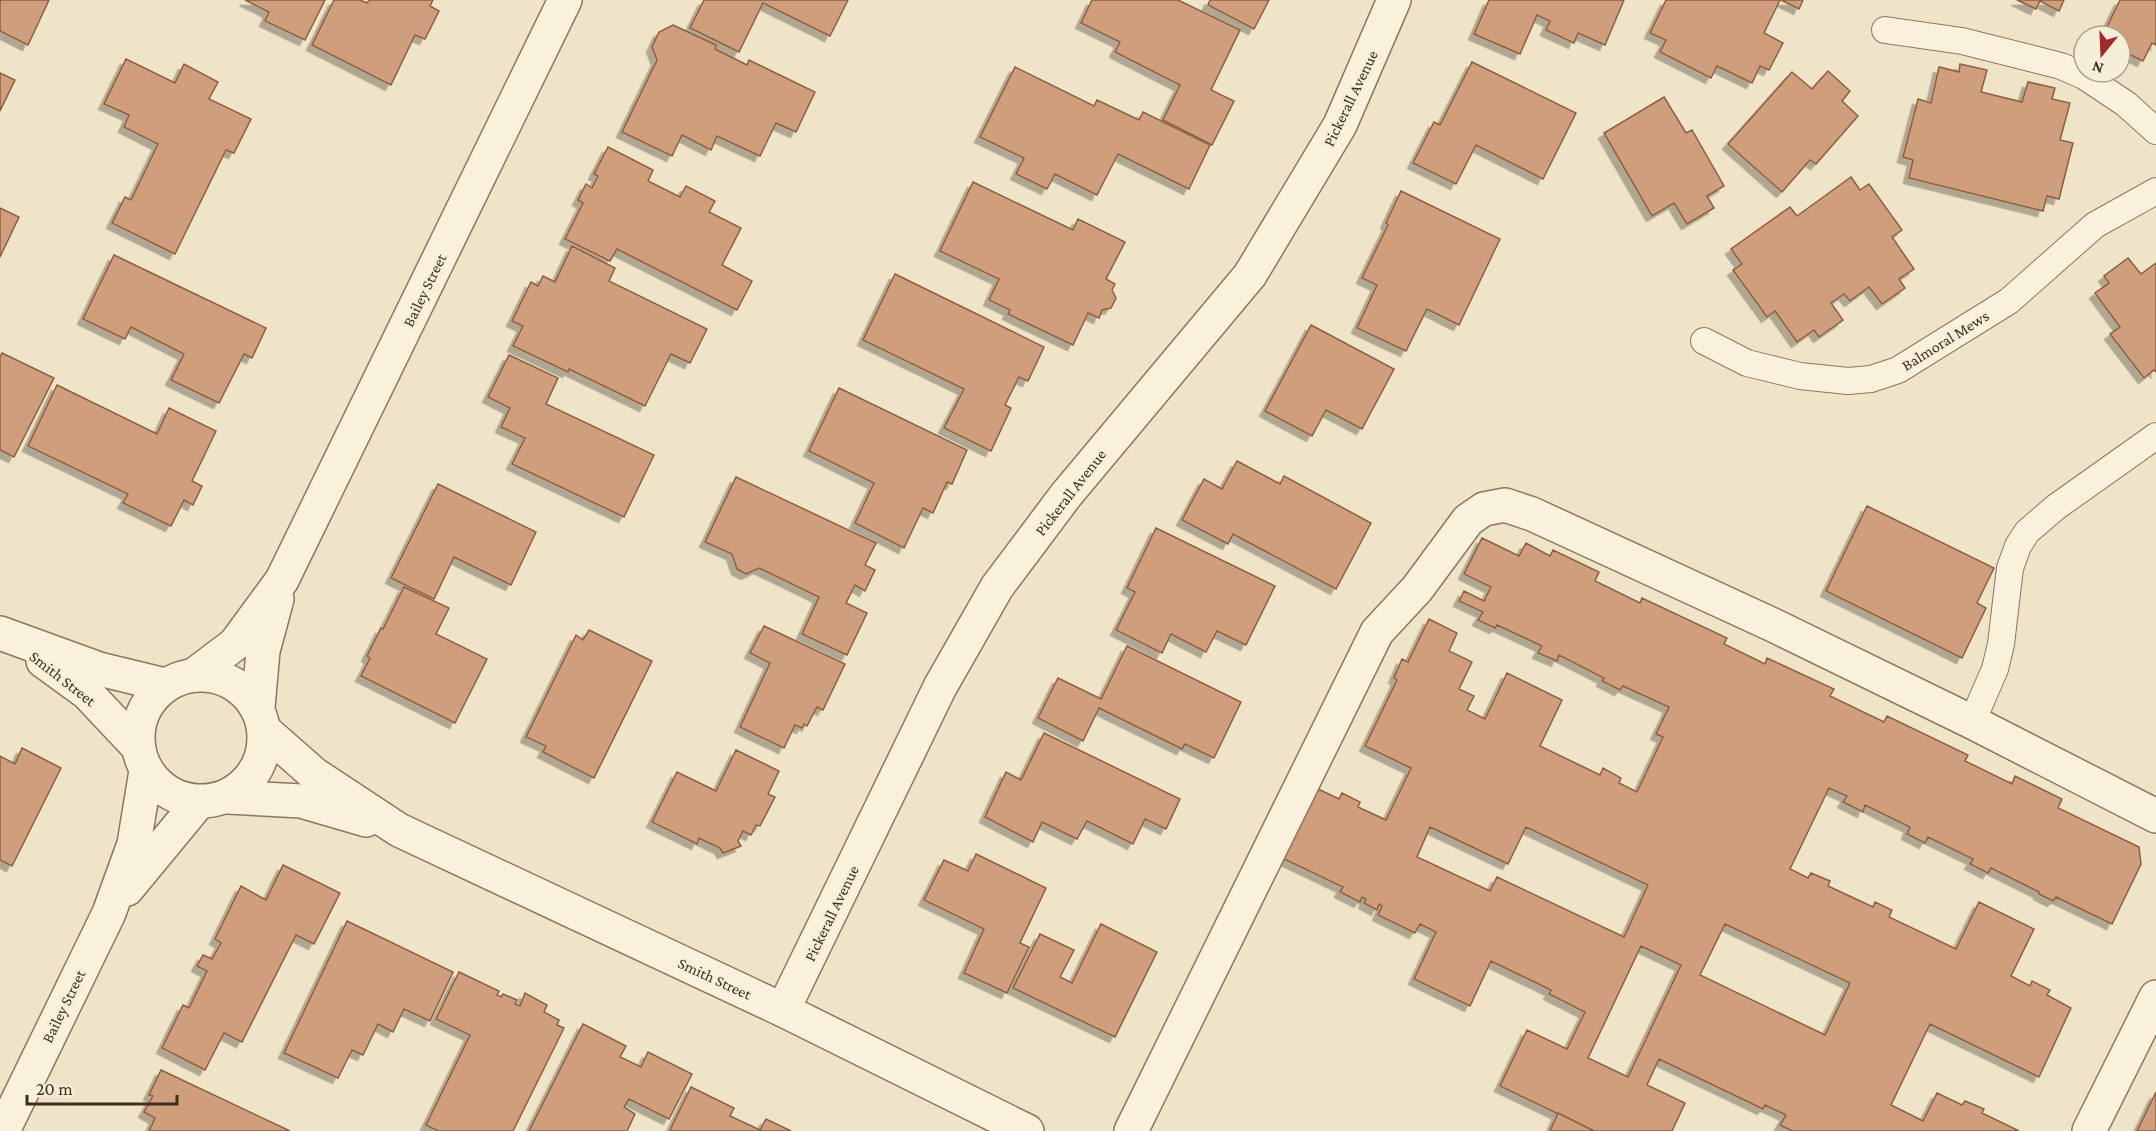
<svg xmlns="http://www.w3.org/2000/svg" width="2156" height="1131" viewBox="0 0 2156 1131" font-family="'Crimson Pro',serif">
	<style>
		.building { fill: #cf9f7d; stroke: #8d5f41; stroke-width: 1.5; fill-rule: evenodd; filter: url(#shadow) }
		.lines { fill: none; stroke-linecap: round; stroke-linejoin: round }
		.service-casing { stroke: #8d765c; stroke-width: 28 }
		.minor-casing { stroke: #8d765c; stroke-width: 36 }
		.service { stroke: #faf1dc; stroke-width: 26 }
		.minor { stroke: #faf1dc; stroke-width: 33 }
		.labels { text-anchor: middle; stroke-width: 5; stroke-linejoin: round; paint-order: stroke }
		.street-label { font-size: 16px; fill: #3d2e20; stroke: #f7eed8 }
	</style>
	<defs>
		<filter id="shadow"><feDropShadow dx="-5.5" dy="5.5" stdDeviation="0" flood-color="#0004"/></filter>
	</defs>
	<rect width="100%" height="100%" fill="#f0e4c8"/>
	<g class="building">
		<path d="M0,0h49l-21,45 -28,-14z"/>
		<path d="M245,0h80l-20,40 -40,-19 4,-9z"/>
		<path d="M334,0h26l7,3 2,-3h64l-3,6 9,5 -14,28 -10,-4 -24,50 -79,-40z"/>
		<path d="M704,0h144l-18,36 -67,-33 -24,49 -49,-24z"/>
		<path d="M1092,0h86l62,30 -29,60 23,11 -22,44 -49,-25 17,-35 -65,-33 5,-10 -39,-19z"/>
		<path d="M1210,0h59l-15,29 -46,-24z"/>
		<path d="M1489,0h135l-19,45 -27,-12 -4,10 -28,-13 4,-9 -13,-6 -17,39 -46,-20z"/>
		<path d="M1666,0h114l-16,33 19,10 -14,27 -9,-4 -8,17 -35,-17 -6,12 -51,-26 6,-12 -16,-7z"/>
		<path d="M1781,0h22l-4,9z"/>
		<path d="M2017,0h47l-5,11 -19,-10 -4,8z"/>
		<path d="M2120,0h36v45l-4,-2 -9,18 -23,-11v-14h-11l-5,-3z"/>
		<path d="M673,25l43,20 -1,4 32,16 2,-5 66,32 -19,40 -20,-9 -16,33 -43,-20 -6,14 -29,-15 -10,21 -50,-24 35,-72 -5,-13 7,-15z"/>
		<path d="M126,59l49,24 9,-19 34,18 -9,17 42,20 -17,34 -8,-3 -51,104 -63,-31 13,-26 6,3 27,-56 -34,-17 5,-12 -25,-11z"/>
		<path d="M1472,62l104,51 -33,66 -67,-34 -20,39 -43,-21 21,-41 6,3z"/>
		<path d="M1960,64l27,6 -6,22 41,10 6,-20 27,6 -3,11 18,4 -10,37 13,3 -14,56 -12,-3 -4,15 -134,-33 4,-18 -10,-3 15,-58 13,4 8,-36 20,5z"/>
		<path d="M1015,67l79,39 3,-6 42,20 4,-8 67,33 -21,44 -71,-35 -21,41 -42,-21 -8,15 -31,-15 8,-16 -44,-21z"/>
		<path d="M1828,71l22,20 -8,10 16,15 -42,48 -6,-4 -28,32 -54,-48 64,-72 20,17z"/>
		<path d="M0,73l15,7 -15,31z"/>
		<path d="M1664,97l22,36 6,-3 32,56 -17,10 7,12 -27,16 -13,-21 -22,13 -48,-83z"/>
		<path d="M608,147l45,23 -5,11 32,16 6,-11 29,15 -6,11 32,16 -19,37 30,16 -15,29 -120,-61 -7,12 -45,-22 18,-36 -5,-3 8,-16 6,4 6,-12 -4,-2z"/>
		<path d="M1851,177l9,13 9,-6 33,46 -10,7 22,32 -15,10 6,9 -23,16 -13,-17 -19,14 -6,-7 -13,9 12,17 -24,17 -5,-7 -17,12 -22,-31 -8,6 -34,-47 9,-6 -11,-15 59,-42 7,9z"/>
		<path d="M973,182l100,48 5,-11 47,23 -19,37 9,5 -3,6 4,8 -5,10 -9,2 -3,8 -11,-5 -15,32 -65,-31 2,-4 -21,-10 10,-21 -59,-28z"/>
		<path d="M1401,191l99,48 -41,86 -32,-16 -21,42 -49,-23 20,-43 -15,-7 26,-53 -2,-2z"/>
		<path d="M0,208l19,9 -19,40z"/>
		<path d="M572,246l43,22 -6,13 98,48 -17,34 -19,-9 -26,52 -76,-37 -1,3 -55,-26 10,-20 -11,-5 19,-39 7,4 5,-10 12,6z"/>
		<path d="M114,255l152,73 -14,30 -8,-4 -25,49 -48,-23 13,-26 -53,-27 -6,12 -42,-20z"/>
		<path d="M2128,258l13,16 15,-11v109l-2,-2 -10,8 -34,-44 10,-7 -25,-34 14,-10 -5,-7z"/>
		<path d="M895,274l149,73 -16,34 -9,-4 -14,28 6,3 -20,43 -47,-23 20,-39 -101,-49z"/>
		<path d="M1311,325l83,44 -32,60 -36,-19 -14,26 -47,-25z"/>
		<path d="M2,353l52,25 -40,79 -14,-7v-93z"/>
		<path d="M509,355l49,23 -12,26 108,51 -30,62 -112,-53 13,-26 -24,-11 9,-19 -22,-11z"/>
		<path d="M57,385l100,49 12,-26 47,23 -24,50 10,5 -9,19 -9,-5 -13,26 -48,-23 5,-9 -100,-48z"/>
		<path d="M839,388l128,62 -15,34 -5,-2 -14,31 -10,-5 -19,40 -49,-25 19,-40 -65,-32z"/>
		<path d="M1237,461l43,23 4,-8 87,47 -35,66 -103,-55 -5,10 -46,-24 22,-41 18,10z"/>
		<path d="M736,477l140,66 -11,22 10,5 -10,21 -10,-6 -9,18 21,10 -20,42 -45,-21 17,-37 -60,-29 -13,6 -9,-5 -5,-15 -27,-12z"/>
		<path d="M438,484l98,48 -25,53 -57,-28 -20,42 -43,-21z"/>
		<path d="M1867,506l127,62 -17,35 9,5 -24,50 -136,-67z"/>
		<path d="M1156,528l119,58 -29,59 -29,-14 -11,21 -35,-18 -9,19 -46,-23 19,-38 -8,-4z"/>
		<path d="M1482,538l37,18 7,-13 24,13 3,-6 46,22 -4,9 45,22 2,-5 85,40 -3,6 41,20 2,-6 67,31 -4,7 54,26 3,-6 81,39 -3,6 47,23 3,-8 47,23 -4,9 81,39 2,17 -29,60 -56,-27 -3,4 -14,-7v-2l-48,-24 -3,5 -18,-9 3,-5 -45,-22 -3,6 -18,-9 3,-7 -45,-22 -2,7 -20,-10 4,-6 -18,-8 -39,81 18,9 3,-5 19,8 -2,5 45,21 2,-5 17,8 -3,7 67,32 23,-47 55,27 -23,47 19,10 2,-5 18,9 -3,5 24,13 -32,69 -109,-53 -39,81 32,16 14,-28 25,12 3,-4 19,8 -2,4 37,18h-227l-12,-6 6,-10 -21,-10 -2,4 -104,-50 -12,26 38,18 -13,28h-78l-94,-45 27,-56 40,19 18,-37 -36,-18 2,-4 -60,-29 -21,45 -56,-27 22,-47 -16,-8 -5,9 -37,-18 4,-9 -3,-2 -2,6 -13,-7 2,-4 -4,-2 -2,5 -20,-10 3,-5 -63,-30 34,-70 25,12 3,-6 18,9 -2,5 28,13 25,-52 -46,-22 32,-66 -3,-2 8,-19 6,3 21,-43 28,14 -8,18 23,11 -13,27 15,7 -7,14 18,9 22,-46 55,27 -22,46 60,29 3,-7 18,10 -2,5 18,9 26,-55 -7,-3 13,-27 -46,-21 -3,4 -18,-9 2,-3 -45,-23 -2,6 -19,-8 4,-7 -45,-21 -2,3 -17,-8 5,-8 -24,-11 5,-10 20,10 7,-14 -27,-13zM1430,827l78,37 18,-37 122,58 -24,52 -127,-60 -7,14 -73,-34zM1725,924l125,59 -25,52 -125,-60zM1641,946l40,19 -53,112 -40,-19z"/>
		<path d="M404,587l45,21 -13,26 51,25 -32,64 -94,-47 9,-18 -3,-2 14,-28 2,1z"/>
		<path d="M764,626l81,38 -22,46 -6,-3 -10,19 -3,-2 -2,4 -7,-3 -11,23 -44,-21 30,-64 -20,-10z"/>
		<path d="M589,630l63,31 -58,117 -51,-26 3,-6 -20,-9 50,-102 7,5z"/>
		<path d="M1127,646l114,56 -27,56 -29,-14 -3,5 -83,-41 -16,33 -45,-23 20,-40 43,21z"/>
		<path d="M1044,733l136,66 -14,30 -21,-10 -12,25 -46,-23 -10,18 -35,-17 -9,20 -48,-25 21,-45 15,8z"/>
		<path d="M22,748l39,20 -49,98 -12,-6v-104l15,8z"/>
		<path d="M736,750l43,21 -11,23 7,3 -15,29 -4,-1 -5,10 -8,-4 -5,10 3,5 -18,7 -3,-5 -21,-10 -2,6 -45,-22 25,-50 39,19z"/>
		<path d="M976,854l70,34 -26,55 9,4 -22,46 -43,-20 20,-44 -60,-29 20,-40 24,11z"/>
		<path d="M283,865l57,28 -26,51 -18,-9 -54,107 -18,-9 -19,37 -43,-22 21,-43 6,3 18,-37 -10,-5 6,-11 9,4 9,-16 -6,-4 26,-53 25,14z"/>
		<path d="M347,921l106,51 -23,49 -26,-12 -11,23 -15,-8 -15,31 -11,-5 -14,28 -54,-25z"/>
		<path d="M1101,924l56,28 -42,85 -102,-49 27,-54 34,16 -14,27 12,6z"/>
		<path d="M459,972l40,19 -2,4 4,2 2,-3 14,6 -2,4 5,2 5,-13 22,12 -3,7 15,8 -2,5 7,3 -51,103h-75l-12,-6 44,-90 -34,-16z"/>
		<path d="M583,1024l43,22 -6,11 21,10 7,-15 44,22 -23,45 -40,-20 -5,8 11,7 -8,17h-98z"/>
		<path d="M161,1070l129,61h-141l6,-13 -11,-6 9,-16 -4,-1z"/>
		<path d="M691,1087l43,21 -4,8 30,14 6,-11 25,12h-118l-3,-1z"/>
		<path d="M2156,1092v39h-19z"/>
		<path d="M1558,1113l36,18h-44z"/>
	</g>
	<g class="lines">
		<defs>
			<g id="service">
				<path d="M1885,30l77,11 99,25 23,10 42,28 30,27"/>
				<path d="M1704,341l43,22 53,13 48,5 23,-2 27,-9 111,-69 86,-76 61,-34"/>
				<path d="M1972,722l23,-53 6,-25 9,-76 8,-22 9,-14 29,-25 100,-71"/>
			</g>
			<g id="minor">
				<path d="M0,633l99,36 66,16"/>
				<path d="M43,661l44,32 50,53"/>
				<circle cx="201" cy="738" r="63"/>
				<path d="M194,675l41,-31 47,-64 283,-580"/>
				<path d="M258,707l5,-56 14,-52"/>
				<path d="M264,730l50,44 85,56 384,180 244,121"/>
				<path d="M228,797l73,4 65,19"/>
				<path d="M127,889l71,-86"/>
				<path d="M783,1010l157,-323 57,-100 69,-92 184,-220 90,-150 54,-125"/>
				<path d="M3,1131l106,-218 25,-69 12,-73"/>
				<path d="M1131,1131l246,-499 40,-43 51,-69 16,-11 21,-4 27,9 241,111 199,97 184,94"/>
				<path d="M2089,1131l67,-134"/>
			</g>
		</defs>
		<use href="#service" class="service-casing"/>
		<use href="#minor" class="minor-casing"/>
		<use href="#service" class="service"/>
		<use href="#minor" class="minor"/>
	</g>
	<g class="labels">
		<g class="street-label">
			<text transform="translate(1350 98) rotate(-64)" y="6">Pickerall Avenue</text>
			<text transform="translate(424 290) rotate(-64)" y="6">Bailey Street</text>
			<text transform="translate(1945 340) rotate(-32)" y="6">Balmoral Mews</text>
			<text transform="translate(1070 492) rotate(-52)" y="6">Pickerall Avenue</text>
			<text transform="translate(63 678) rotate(38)" y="6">Smith Street</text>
			<text transform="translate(831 913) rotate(-64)" y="6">Pickerall Avenue</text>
			<text transform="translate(715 978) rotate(25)" y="6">Smith Street</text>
			<text transform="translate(63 1006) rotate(-64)" y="6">Bailey Street</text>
		</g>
	</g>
	<g transform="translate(2102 54) rotate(198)"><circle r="28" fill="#f7eed8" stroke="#ada18e" stroke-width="1.5"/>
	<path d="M0-4.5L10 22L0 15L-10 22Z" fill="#9e2a2b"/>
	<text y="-9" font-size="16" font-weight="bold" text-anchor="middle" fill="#3d2e20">N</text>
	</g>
	<path d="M27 1095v9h150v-9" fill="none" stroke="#3d2e20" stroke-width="3"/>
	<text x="36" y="1095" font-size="18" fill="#3d2e20" stroke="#f7eed8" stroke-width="4.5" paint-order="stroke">20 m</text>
</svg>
